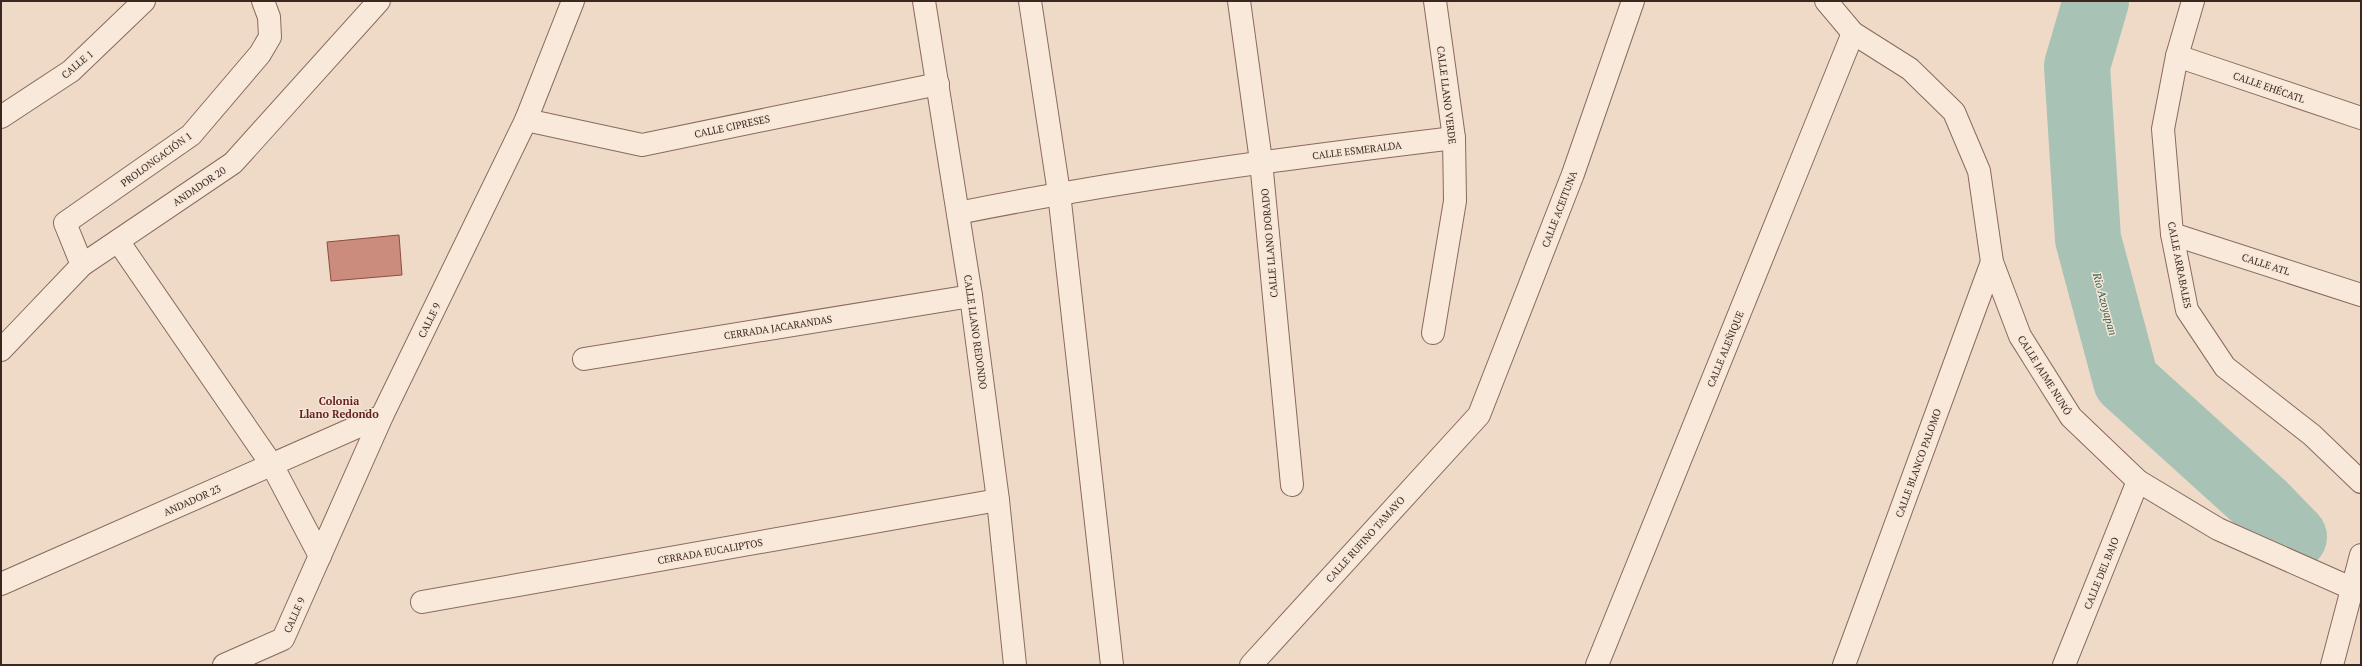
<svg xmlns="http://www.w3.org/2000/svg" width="2362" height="666" viewBox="0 0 2362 666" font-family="'PT Serif',serif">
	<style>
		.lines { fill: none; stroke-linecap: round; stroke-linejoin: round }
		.river { stroke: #a8c2b5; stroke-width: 66 }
		.building { fill: #cc8c7d; stroke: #894e42 }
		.minor-casing { stroke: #8a6a5c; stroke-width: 24 }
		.tertiary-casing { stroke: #8a6a5c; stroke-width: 24 }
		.minor { stroke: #f9e9da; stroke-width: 22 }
		.tertiary { stroke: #f9e9da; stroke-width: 22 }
		.labels { text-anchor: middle; stroke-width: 3; stroke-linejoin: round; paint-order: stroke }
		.street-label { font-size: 10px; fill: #3b2720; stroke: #f6e6d7 }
		.water-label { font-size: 11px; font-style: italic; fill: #2f5a4e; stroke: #f6e6d7 }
		.neighbourhood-label { font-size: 11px; font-weight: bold; fill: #671f20; stroke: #f6e6d7 }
	</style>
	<rect width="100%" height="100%" fill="#eedac7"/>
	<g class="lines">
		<path class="river" d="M2096,1l-19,65 11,173 38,142 137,124 31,32"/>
	</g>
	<path class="building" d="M399,235l3,40 -71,6 -4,-39z"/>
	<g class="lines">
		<defs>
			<g id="minor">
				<path d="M1239,1l22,160 31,324"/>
				<path d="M2193,1l-16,55 -14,73 9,105 15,76 38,57 87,68 49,47"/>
				<path d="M2177,56l184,62"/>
				<path d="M1,117l70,-46 73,-70"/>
				<path d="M526,120l116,25 296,-61"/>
				<path d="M958,213c164,-33 330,-55 496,-75"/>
				<path d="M2172,234l189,61"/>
				<path d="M118,241l154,224 48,91"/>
				<path d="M82,265l-17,-42 126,-88 69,-81 10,-17 -1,-20 -6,-16"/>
				<path d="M1433,333l22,-132 -1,-63 -19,-137"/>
				<path d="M1,350l81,-85 151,-102 146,-162"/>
				<path d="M584,359l387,-63"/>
				<path d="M2138,481l80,48 133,59"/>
				<path d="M1,584l381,-168"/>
				<path d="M422,602l576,-102"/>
				<path d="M224,665l59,-26 99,-223 144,-296 47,-119"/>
				<path d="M1597,665l256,-632"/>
				<path d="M1844,665l148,-403"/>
				<path d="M2332,665l29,-110"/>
			</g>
			<g id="tertiary">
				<path d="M924,1l47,295 27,204 17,165"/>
				<path d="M1030,1l29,192 53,472"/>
				<path d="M1826,1l27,32 57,36 44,43 25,59 13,91 28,74 51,81 67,64 -74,184"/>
				<path d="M1251,665l228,-250 94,-241 60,-173"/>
			</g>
		</defs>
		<use href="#minor" class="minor-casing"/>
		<use href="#tertiary" class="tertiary-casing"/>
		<use href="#minor" class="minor"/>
		<use href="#tertiary" class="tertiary"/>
	</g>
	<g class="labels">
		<g class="street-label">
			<text transform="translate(77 64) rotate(-40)" y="4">CALLE 1</text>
			<text transform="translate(2269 87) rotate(19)" y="4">CALLE EHÉCATL</text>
			<text transform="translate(1447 95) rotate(83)" y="4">CALLE LLANO VERDE</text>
			<text transform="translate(732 126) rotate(-12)" y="4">CALLE CIPRESES</text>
			<text transform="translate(1357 150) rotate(-7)" y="4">CALLE ESMERALDA</text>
			<text transform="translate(156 159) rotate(-36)" y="4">PROLONGACIÓN 1</text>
			<text transform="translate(199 186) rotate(-34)" y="4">ANDADOR 20</text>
			<text transform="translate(1559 209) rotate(-69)" y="4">CALLE ACEITUNA</text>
			<text transform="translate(1269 243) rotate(-95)" y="4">CALLE LLANO DORADO</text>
			<text transform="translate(2266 264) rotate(18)" y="4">CALLE ATL</text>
			<text transform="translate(2180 265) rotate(79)" y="4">CALLE ARRABALES</text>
			<text transform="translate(429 320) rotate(-64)" y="4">CALLE 9</text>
			<text transform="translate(778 327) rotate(-9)" y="4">CERRADA JACARANDAS</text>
			<text transform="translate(976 332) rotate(82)" y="4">CALLE LLANO REDONDO</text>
			<text transform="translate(1725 349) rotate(-68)" y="4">CALLE ALEÑIQUE</text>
			<text transform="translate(2045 375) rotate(58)" y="4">CALLE JAIME NUNÓ</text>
			<text transform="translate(1918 463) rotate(-70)" y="4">CALLE BLANCO PALOMO</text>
			<text transform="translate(192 500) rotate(-24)" y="4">ANDADOR 23</text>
			<text transform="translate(1365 539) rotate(-48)" y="4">CALLE RUFINO TAMAYO</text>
			<text transform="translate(710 551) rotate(-10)" y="4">CERRADA EUCALIPTOS</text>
			<text transform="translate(2101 573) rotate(-68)" y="4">CALLE DEL BAJO</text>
			<text transform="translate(294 615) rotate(-66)" y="4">CALLE 9</text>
		</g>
		<g class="water-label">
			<text transform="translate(2105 304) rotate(75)" y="4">Rio Azoyapan</text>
		</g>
		<g class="neighbourhood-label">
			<text x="339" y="405">Colonia<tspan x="339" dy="13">Llano Redondo</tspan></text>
		</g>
	</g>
	<rect width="2362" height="666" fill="none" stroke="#3b2720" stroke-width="4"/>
</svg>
